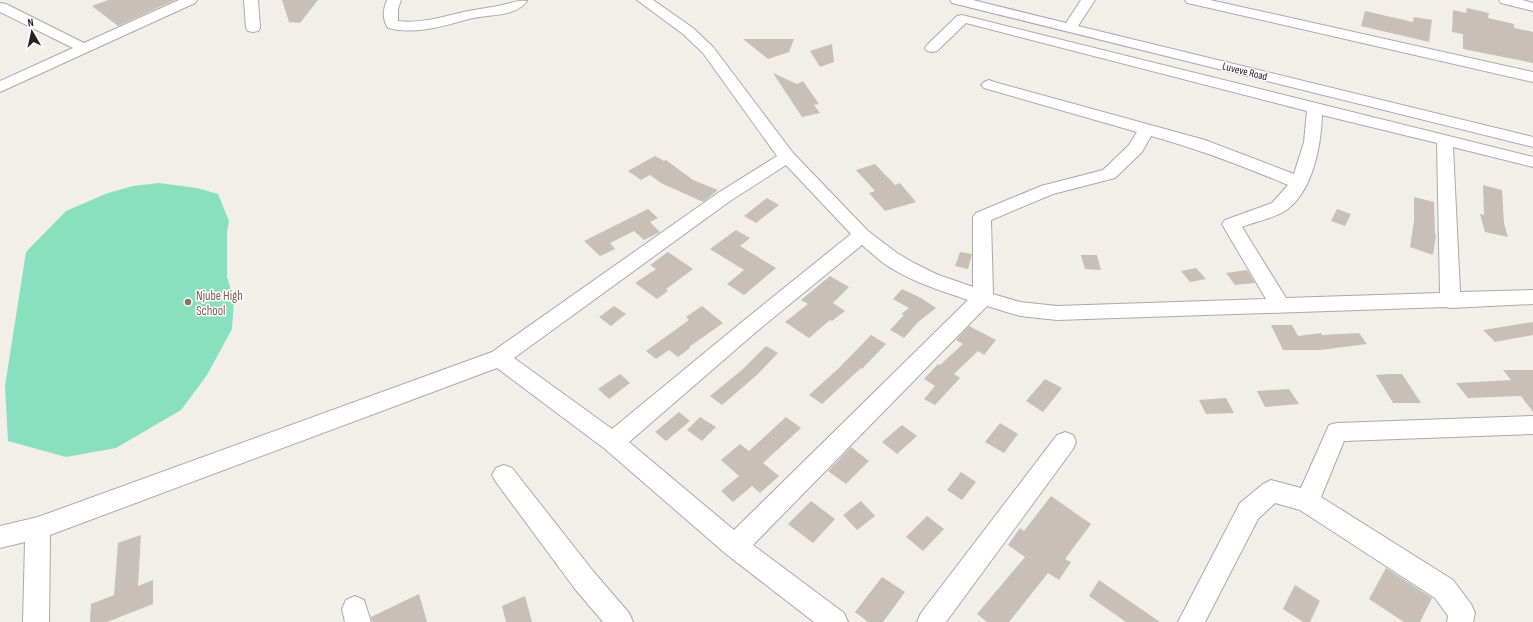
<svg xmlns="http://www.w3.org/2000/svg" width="1533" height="622" viewBox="0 0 1533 622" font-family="'Sofia Sans Condensed',sans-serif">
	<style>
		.pitch { fill: #88e0be }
		.building { fill: #c7bfb8 }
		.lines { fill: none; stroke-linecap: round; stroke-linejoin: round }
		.minor-casing { stroke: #a9a9a9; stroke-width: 2 }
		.minor { fill: #fff; fill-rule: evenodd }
		.education-dot { fill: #8d6e63; stroke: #fff; stroke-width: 1.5 }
		.labels { text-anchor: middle; stroke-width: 3; stroke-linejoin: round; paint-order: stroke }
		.far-street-label { font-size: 11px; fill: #222; stroke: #fff }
		.education-label { font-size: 13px; fill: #785e54; stroke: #fff; text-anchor: start }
	</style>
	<rect width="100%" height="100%" fill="#f2efe9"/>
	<path class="pitch" d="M159,183l38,5 21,6 11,27 -2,11v45l7,23 -2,29 -25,46 -26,35 -65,38 -50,9 -58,-16 -3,-55 21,-134 40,-41 42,-18 25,-7z"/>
	<g class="building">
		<path d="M108,0h67l-57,26 -26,-20z"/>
		<path d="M282,0h36l-18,23 -11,-1z"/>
		<path d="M1467,8l22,5 -1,5 26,6v4l19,4v31l-70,-14v-15l-11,-2 1,-22 13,3z"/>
		<path d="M1365,11l48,11 1,-5 18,3 -3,22 -68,-16z"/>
		<path d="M743,39h51l-5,13 -21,7z"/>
		<path d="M832,44l2,18 -14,5 -10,-16z"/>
		<path d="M773,73l24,11 6,-3 16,23 -5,1 6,8 -18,4z"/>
		<path d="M655,156l9,5 2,-1 27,20 25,10 -15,12 -42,-19 -11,-8 -9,5 -13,-9z"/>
		<path d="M875,164l20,21 5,-2 16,19 -31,9 -16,-18 6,-2 -19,-21z"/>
		<path d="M1483,185l19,5 2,33 4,14 -23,-5 -5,-18 4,1z"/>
		<path d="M1414,197l20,5 1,33h1l-3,20 -23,-8 4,-26z"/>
		<path d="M767,198l12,7 -23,18 -12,-7z"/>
		<path d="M648,209l10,9 -8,4 10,10 -16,8 -10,-9 -24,12 5,6 -15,7 -16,-15z"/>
		<path d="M1337,209l14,5 -6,12 -14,-5z"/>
		<path d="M736,230l14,8 -10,8 36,22 -32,27 -17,-11 17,-14 -34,-21z"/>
		<path d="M668,252l25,17 -27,20 2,2 -11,8 -22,-16 21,-14 -6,-4z"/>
		<path d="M960,252l12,2 -4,15 -13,-3z"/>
		<path d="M1081,255h16l4,15 -16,-1z"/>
		<path d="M1196,268l10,11 -16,3 -9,-11z"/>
		<path d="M1247,270l8,13 -20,2 -9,-12z"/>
		<path d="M830,276l19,11 -16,16 12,8 -13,10 -2,-1 -21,18 -24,-16 23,-18 -7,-4z"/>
		<path d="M902,289l19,9 15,10 -17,13 -15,17 -14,-8 14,-15 -3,-1 8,-6 -16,-9z"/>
		<path d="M614,306l12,8 -15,12 -12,-9z"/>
		<path d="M702,306l21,17 -34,24 1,1 -12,9 -9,-7 -13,9 -10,-8 43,-31 -3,-3z"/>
		<path d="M1533,322v13l-38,7 -12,-12z"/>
		<path d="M1271,325h21l6,11 23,-3 1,2 37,-2 8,11 -47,6h-37z"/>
		<path d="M969,326l27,14 -12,15 -6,-4 -24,23 6,4 -25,27 -11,-6 11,-13 -11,-7 14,-15 2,1 23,-21 -7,-4z"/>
		<path d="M871,335l15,9 -24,25 -1,-1 -39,36 -13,-9 30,-27z"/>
		<path d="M766,346l12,7 -20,21 -36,31 -12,-9 33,-27z"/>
		<path d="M1503,370h30v42l-12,-16 -53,2 -12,-15 55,-3z"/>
		<path d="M620,374l10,9 -21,16 -11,-10z"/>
		<path d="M1390,374h12l19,29h-28l-17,-28z"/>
		<path d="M1045,379l17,9 -19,24 -17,-11z"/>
		<path d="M1289,389l10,15 -34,3 -8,-16z"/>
		<path d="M1226,398l8,15 -28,1 -7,-14z"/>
		<path d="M679,412l11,9 -24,20 -11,-9z"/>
		<path d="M700,417l16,10 -14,14 -15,-11z"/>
		<path d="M786,417l15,11 -38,35 16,13 -19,17 -8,-7 -19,16 -12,-11 18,-15 -18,-16 19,-16 9,7z"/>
		<path d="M1000,423l18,11 -14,19 -19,-11z"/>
		<path d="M902,425l15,11 -20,18 -15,-12z"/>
		<path d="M851,447l18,14 -23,23 -18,-13z"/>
		<path d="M961,472l15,10 -14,18 -15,-10z"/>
		<path d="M1051,496l40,28 -26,35 6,3 -12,18 -11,-7 -39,49h-22l-10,-8 48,-57 -17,-12 12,-17 4,3z"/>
		<path d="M811,501l24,18 -22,24 -25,-19z"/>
		<path d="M861,501l14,15 -18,14 -14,-15z"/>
		<path d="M927,516l17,13 -21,22 -17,-14z"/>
		<path d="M141,535l-3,51 15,-6v24l-46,18h-17l1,-18 23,-9 4,-52z"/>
		<path d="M1386,568l46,30 -12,24h-16l-35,-23z"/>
		<path d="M882,577l23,15 -22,30h-15l-13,-10z"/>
		<path d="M1099,580l61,42h-34l-37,-26z"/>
		<path d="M1295,585l25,16 -10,21h-7l-20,-13z"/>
		<path d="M419,594l8,28h-55l-1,-5z"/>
		<path d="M525,596l7,26h-26l-4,-16z"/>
	</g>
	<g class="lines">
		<defs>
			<g id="minor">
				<path d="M179,0h18l-2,3 -195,89v-11l73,-33 -73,-36v-9l6,1 78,39z"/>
				<path d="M244,0h14l2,28 -2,3 -5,1 -5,-1 -2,-3z"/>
				<path d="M387,0h14l-3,9v12c25,3 46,-5 70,-10 10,-2 20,-3 30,-5 11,-2 18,-6 29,-5 -12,17 -40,13 -58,18 -26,7 -53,16 -81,9 -6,-9 -5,-19 -1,-28z"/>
				<path d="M637,0h16l40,28 20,19 80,106 75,78 29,22 17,10 22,11 37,13v-70l3,-4 65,-27 62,-16 26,-25 8,-13 -153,-44 -3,-3 3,-3 5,-2 5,2 211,58 89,34 10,-32 3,-31 -341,-88 -29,28 -5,1 -5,-1 -2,-3 2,-3 30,-29 5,-1 571,142v10l-80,-20 7,145 73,-2v14l-83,4 -4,-1 -389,13 -37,-4 -33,-10 -234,239 91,68 4,9h-34l-88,-68 -121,-105 -108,-81 -447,167 -1,87h-26l2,-80 -25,6v-22l38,-9 454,-165 226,-159 59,-37 -74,-103 -20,-19zM1322,115l115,28 3,150 -154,5 -44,-71c12,-5 32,-9 43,-16 28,-19 36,-65 37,-96zM1151,136c47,13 92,30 137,49l-16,18 -47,17 -3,4 44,75 -209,7 -37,-4 -27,-8 -2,-74 62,-26 62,-16 27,-26zM786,165l65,69 -109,88 -130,107 -98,-71 216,-157zM862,245c7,6 14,12 21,18 26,18 56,27 85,37l-234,230 -105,-88 127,-110z"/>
				<path d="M950,0h23l93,23 15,-23h14l-17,26 455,111v10l-581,-144z"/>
				<path d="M1185,0h25l323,72v10l-341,-78 -5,-1z"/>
				<path d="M1499,0h23l11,3v8l-32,-8z"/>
				<path d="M1533,416v18l-189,7 -23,56 132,83 18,24 4,9 -2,9h-26l1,-6 -13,-18 -135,-88 -25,-7 -17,16 -53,103h-27l62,-119 23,-19 8,-4 30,8 28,-63 8,-2z"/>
				<path d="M1065,432l8,3 3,7 -3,7 -127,173h-29l4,-9 136,-178z"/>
				<path d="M504,465l8,3 81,103 36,42 4,9h-30l-28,-33 -79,-107 -4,-7 4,-7z"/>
				<path d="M355,596l9,4 7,22h-26l-3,-13 4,-9z"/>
			</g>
		</defs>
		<use href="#minor" class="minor-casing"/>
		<use href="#minor" class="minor"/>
	</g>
	<circle class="education-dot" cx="188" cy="302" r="4"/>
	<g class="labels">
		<g class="far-street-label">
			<text transform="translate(1245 71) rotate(14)" y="4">Luveve Road</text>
		</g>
		<g class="education-label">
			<text x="196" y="300">Njube High<tspan x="196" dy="15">School</tspan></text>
		</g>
	</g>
	<g transform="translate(32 32) rotate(351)" stroke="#ffffff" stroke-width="3" paint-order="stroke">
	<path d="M0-3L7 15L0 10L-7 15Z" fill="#222222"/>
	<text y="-6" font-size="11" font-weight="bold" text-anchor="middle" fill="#222222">N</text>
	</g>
</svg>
